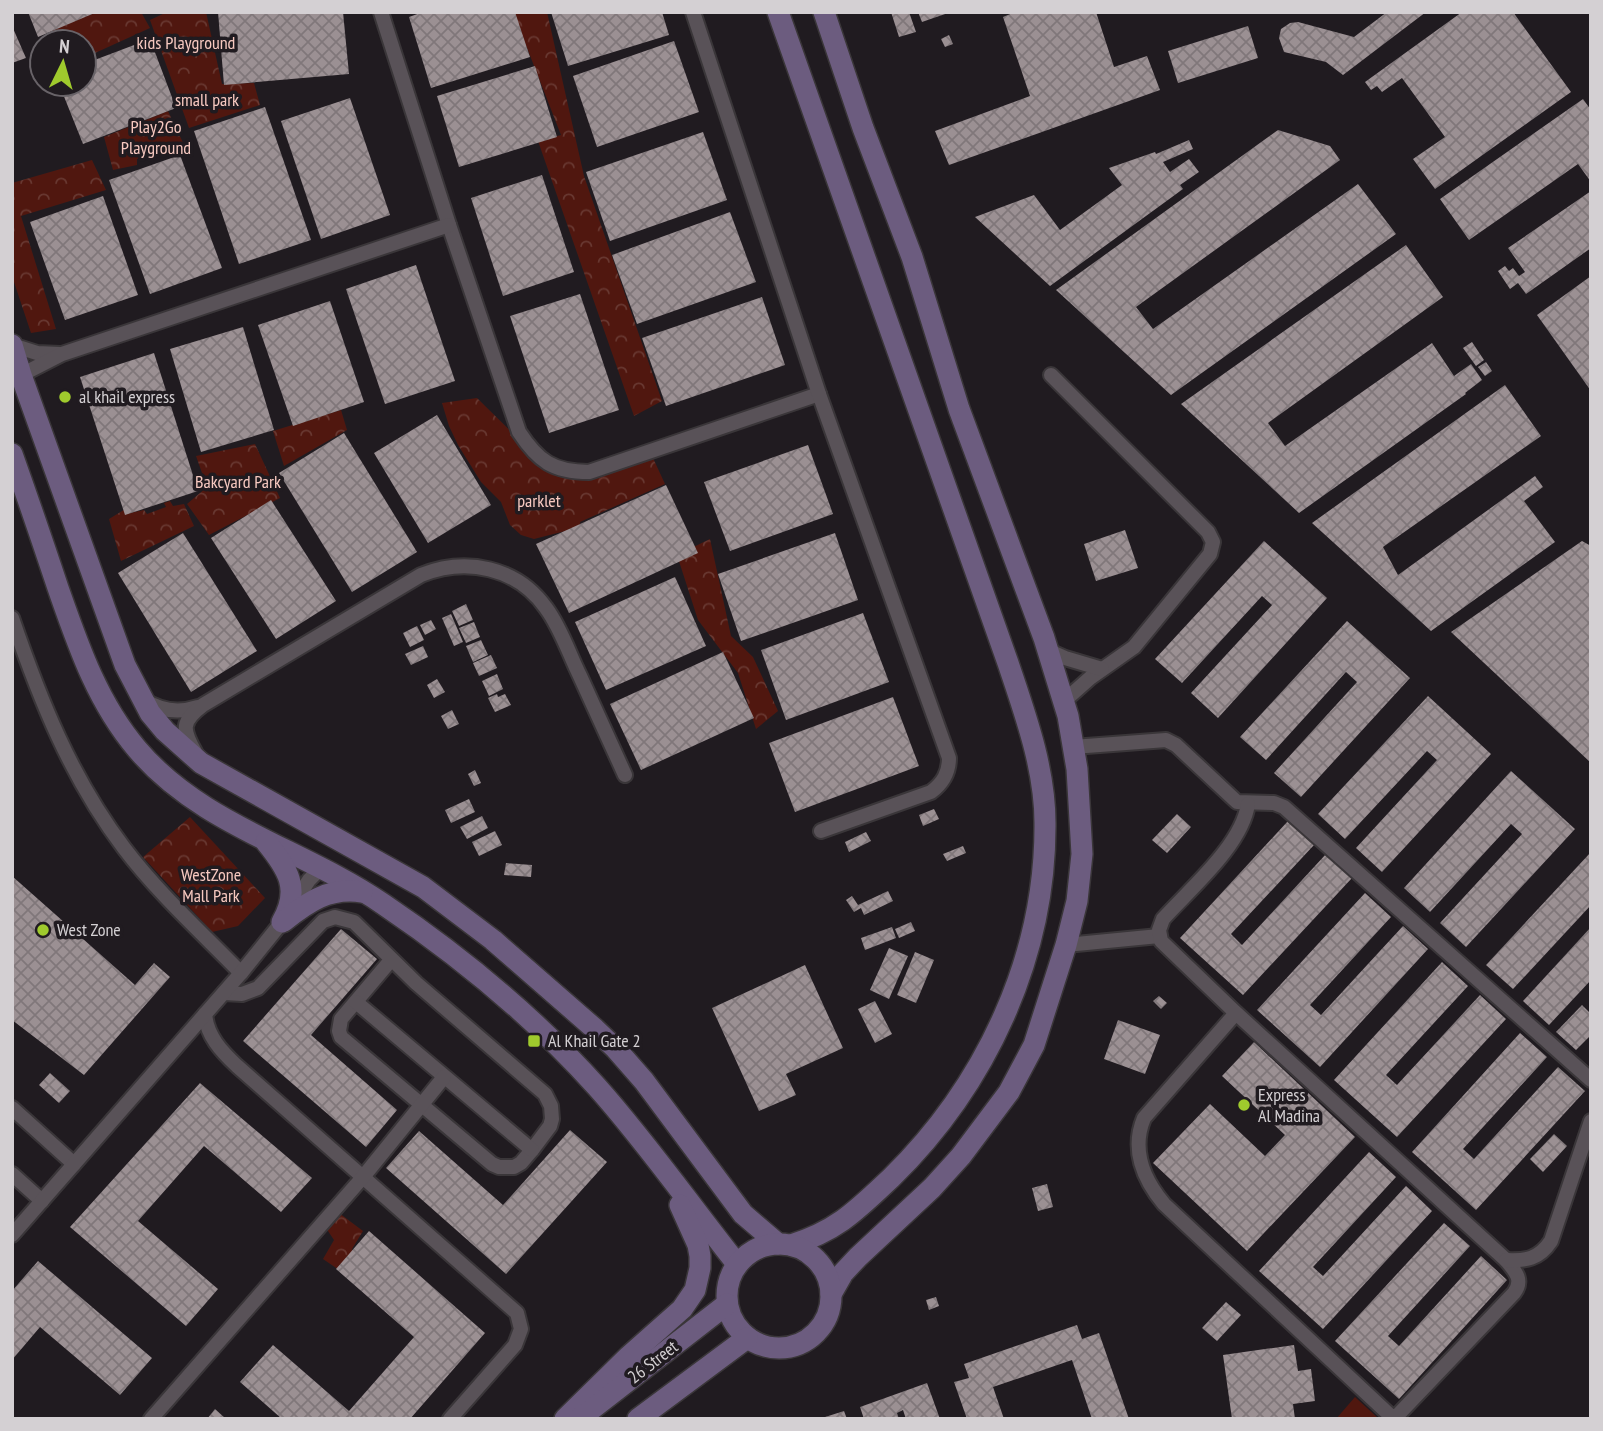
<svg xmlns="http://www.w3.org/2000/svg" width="1603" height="1431" viewBox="0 0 1603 1431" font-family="'PT Sans Narrow',sans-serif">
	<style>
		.grass { fill: #50170f }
		.park { fill: url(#park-crowns) }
		.building { fill: url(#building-cross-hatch) }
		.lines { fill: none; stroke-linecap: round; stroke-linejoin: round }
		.street-casing { stroke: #3a3639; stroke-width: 18 }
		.secondary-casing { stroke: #3a3639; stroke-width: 24 }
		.street { stroke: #595258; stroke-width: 14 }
		.secondary { stroke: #6c5c7f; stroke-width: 21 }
		.poi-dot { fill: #9fca2d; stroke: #201b20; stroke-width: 2.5 }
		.labels { text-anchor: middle; stroke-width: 7; stroke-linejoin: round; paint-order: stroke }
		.park-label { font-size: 18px; fill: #f7c9c0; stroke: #201b20 }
		.poi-label { font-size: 18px; fill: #d4d0d3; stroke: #201b20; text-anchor: start }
		.street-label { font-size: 18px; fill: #d4d0d3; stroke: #201b20 }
	</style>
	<defs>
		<pattern id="park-crowns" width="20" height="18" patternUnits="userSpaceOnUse" patternTransform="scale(1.75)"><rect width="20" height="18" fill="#50170f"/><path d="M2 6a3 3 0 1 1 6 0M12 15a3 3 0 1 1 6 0" fill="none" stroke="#683831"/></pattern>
		<pattern id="building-cross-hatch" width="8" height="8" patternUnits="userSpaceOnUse" patternTransform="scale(1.75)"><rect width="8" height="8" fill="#9b9093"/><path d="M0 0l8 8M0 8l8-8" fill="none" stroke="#80777a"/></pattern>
	</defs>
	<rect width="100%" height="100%" fill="#201b20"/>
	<path class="grass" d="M1355,1397l24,22h-43z"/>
	<g class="park">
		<path d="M99,12h42l9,16 -66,30v-16h-33l-2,-10 27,-13z"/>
		<path d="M167,12h39l16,72 32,-1 6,22 -71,23 -39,-108z"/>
		<path d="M513,12h34l37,164 78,225 -28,15 -96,-275 23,-6z"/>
		<path d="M168,111l18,38 -49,10v6l-24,5 -9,-33z"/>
		<path d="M92,160l14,30 -85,26 35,113 -25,4 -19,-57v-93z"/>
		<path d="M477,398l60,59 52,18 64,-17 12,26 -85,38 1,5 -47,12 -13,-4 -11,-10 -9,-23 -20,-20 -23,-37 -9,-19 -7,-23z"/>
		<path d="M341,410l6,20 -63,36 -11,-35z"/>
		<path d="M255,444l25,54 -71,37 -22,-31 20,-17 -11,-31z"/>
		<path d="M170,501l3,5 11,-2 10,22 -73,35 -12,-42 18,-11 3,5 14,-3 3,4 19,-7 -2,-4z"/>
		<path d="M710,539l21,97 22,21 25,54 -22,18 -18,-56 -40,-53 -21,-65z"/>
		<path d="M190,817l75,81 -27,28 -26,6 -69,-75z"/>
		<path d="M339,1213l24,18 -11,18 4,11 -11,14 -22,-15 11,-19 -8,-12z"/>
	</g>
	<g class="building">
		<path d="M28,12h69l-59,25z"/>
		<path d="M218,12h125l6,62 -125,11z"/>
		<path d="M423,12h92l15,45 -99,31 -22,-71z"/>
		<path d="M551,12h111l7,23 -101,31z"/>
		<path d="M891,12h18l7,20 -17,5z"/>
		<path d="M918,12h30v1l-26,9z"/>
		<path d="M1015,12h81l18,55 33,-11 13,34 -211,75 -14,-34 95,-35 -27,-79z"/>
		<path d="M1387,12h39l-83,63 -17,-13 -42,-10 -5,-14 2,-9 9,-6 8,-1 56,15z"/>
		<path d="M1462,12h51l58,80 -136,97 -22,-30 32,-22 -43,-59 -20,14 -5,-6 -6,4 -6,-8z"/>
		<path d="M12,26l14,32 -14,5z"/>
		<path d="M1248,26l10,32 -80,25 -10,-32z"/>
		<path d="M949,35l4,9 -8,3 -4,-8z"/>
		<path d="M150,39l26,69 -93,36 -24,-60h25v-20z"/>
		<path d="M674,41l25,71 -102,35 -24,-71z"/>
		<path d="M535,66l22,71 -98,30 -22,-71z"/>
		<path d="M350,98l40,117 -69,24 -40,-118z"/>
		<path d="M1583,99l8,11v72l-13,-18 -109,76 -29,-41z"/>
		<path d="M265,107l46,133 -72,24 -45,-133z"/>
		<path d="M1278,130l52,16 10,14 -204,147 17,22 205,-145 38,50 -225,161 -115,-105z"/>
		<path d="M703,132l24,68 -117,41 -24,-69z"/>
		<path d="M1189,140l4,9 -30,13 7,10 19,-13 10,13 -19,13 3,4 -133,97 -75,-69 59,-22 26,35 62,-45 -13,-17 46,-16 1,2z"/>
		<path d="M180,155l42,113 -72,26 -41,-114z"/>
		<path d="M542,175l32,97 -71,24 -32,-98z"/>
		<path d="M1591,191v57l-65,46 -8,-11 -8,6 -12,-18 7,-5 4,5 4,-3 6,8 6,-4 -17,-24z"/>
		<path d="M103,196l35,99 -73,25 -35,-98z"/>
		<path d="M730,212l26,70 -119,42 -25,-69z"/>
		<path d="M1406,245l37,52 -175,126 17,23 147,-103 22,33 17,-12 11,16 -17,13 1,1 -167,119 -118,-109z"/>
		<path d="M416,265l39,116 -70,23 -39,-115z"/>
		<path d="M1591,276v115l-54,-76z"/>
		<path d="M580,294l39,116 -70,23 -39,-117z"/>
		<path d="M762,297l23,68 -119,41 -24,-68z"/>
		<path d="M330,301l34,101 -71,24 -35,-101z"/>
		<path d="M243,327l31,103 -73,22 -31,-103z"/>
		<path d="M1472,342l12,18 -8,6 -13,-18z"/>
		<path d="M154,353l44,138 -73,24 -45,-138z"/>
		<path d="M1486,362l6,9 -7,5 -7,-9z"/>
		<path d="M1505,385l36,51 -158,111 15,28 137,-99 8,11 -19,14 31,41 -124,89 -119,-108z"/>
		<path d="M437,415l54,90 -63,38 -54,-90z"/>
		<path d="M344,433l73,119 -65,40 -73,-119z"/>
		<path d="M808,445l25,69 -103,37 -26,-69z"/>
		<path d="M666,485l32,68 -129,60 -33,-69z"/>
		<path d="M271,500l65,101 -60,38 -65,-101z"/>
		<path d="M1125,530l13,38 -42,13 -12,-37z"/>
		<path d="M183,533l74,118 -66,41 -73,-119z"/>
		<path d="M835,533l23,67 -117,41 -23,-67z"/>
		<path d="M1264,541l63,57 -109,120 -27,-25 81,-88 -10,-9 -80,87 -27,-24z"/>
		<path d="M1582,541l9,5v217l-140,-131z"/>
		<path d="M675,577l31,69 -100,44 -31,-68z"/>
		<path d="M466,604l7,16 -14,6 -7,-15z"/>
		<path d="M863,613l26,69 -103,38 -25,-70z"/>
		<path d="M451,614l12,28 -9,4 -12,-28z"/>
		<path d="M431,620l5,9 -11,6 -5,-10z"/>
		<path d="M1347,621l63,57 -109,119 -27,-24 83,-91 -11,-10 -80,88 -26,-23z"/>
		<path d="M474,622l6,15 -14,6 -7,-15z"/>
		<path d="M417,626l7,14 -14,7 -7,-14z"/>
		<path d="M481,640l7,15 -15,7 -7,-16z"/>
		<path d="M423,646l5,11 -17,8 -6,-11z"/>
		<path d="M723,652l31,66 -113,52 -31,-66z"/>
		<path d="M491,655l6,13 -18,8 -6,-13z"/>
		<path d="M497,674l6,15 -14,7 -7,-15z"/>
		<path d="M437,679l8,13 -11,6 -7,-13z"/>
		<path d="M497,694l1,3 7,-3 6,11 -16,7 -7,-14z"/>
		<path d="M1428,696l63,58 -109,118 -26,-24 81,-88 -10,-9 -82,88 -27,-25z"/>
		<path d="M893,697l26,69 -124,46 -26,-69z"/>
		<path d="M452,710l7,14 -11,5 -7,-13z"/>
		<path d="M475,770l6,13 -7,3 -6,-12z"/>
		<path d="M1511,771l64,58 -109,118 -26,-24 82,-89 -11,-10 -81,88 -26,-24z"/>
		<path d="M469,799l6,13 -24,11 -6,-13z"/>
		<path d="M934,809l5,10 -16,7 -4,-11z"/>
		<path d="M1177,814l14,13 -24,26 -15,-13z"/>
		<path d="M482,816l6,12 -21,11 -7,-12z"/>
		<path d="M1288,821l26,24 -83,89 11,11 84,-91 26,24 -109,117 -63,-57z"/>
		<path d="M495,831l7,14 -23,11 -7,-14z"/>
		<path d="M866,832l5,9 -22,11 -4,-10z"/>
		<path d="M963,846l3,7 -19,8 -4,-7z"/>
		<path d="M1591,852v53l-78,84 -27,-24z"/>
		<path d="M506,863l26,2 -1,12 -27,-2z"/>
		<path d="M12,876l123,109 19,-22 16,14 -86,98 -72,-55z"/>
		<path d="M888,891l5,10 -29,14 -3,-7 -7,4 -8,-12 6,-4 6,9z"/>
		<path d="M1365,893l26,24 -81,88 11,10 82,-89 25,23 -108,118 -63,-57z"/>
		<path d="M911,922l4,9 -16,7 -4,-9z"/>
		<path d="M892,927l4,11 -31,12 -4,-12z"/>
		<path d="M1591,927v53l-42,45 -26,-24z"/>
		<path d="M341,929l36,30 -66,76 86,75 -31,37 -123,-106z"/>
		<path d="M889,948l19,8 -19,43 -19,-9z"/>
		<path d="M915,952l19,8 -18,43 -19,-8z"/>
		<path d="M1442,962l26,24 -82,89 11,10 83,-90 26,24 -109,118 -63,-57z"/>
		<path d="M805,965l38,83 -57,26 10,21 -37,16 -47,-103z"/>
		<path d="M1159,996l8,7 -6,6 -8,-8z"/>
		<path d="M875,1001l17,33 -17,9 -17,-34z"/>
		<path d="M1582,1005l9,9v21l-15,15 -20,-18z"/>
		<path d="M1118,1020l42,15 -15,39 -41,-15z"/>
		<path d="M1520,1033l27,24 -84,92 11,10 84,-92 27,24 -109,119 -64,-58z"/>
		<path d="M1254,1042l101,95 -108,114 -94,-88 57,-59 55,52 20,-21 -63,-59z"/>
		<path d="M50,1073l20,18 -11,12 -20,-18z"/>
		<path d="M200,1083l112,95 -31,34 -77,-66 -66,75 80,68 -32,37 -116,-99z"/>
		<path d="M570,1130l37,32 -101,112 -120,-106 33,-37 84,74z"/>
		<path d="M1554,1134l13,12 -24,26 -13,-13z"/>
		<path d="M1369,1152l27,25 -83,90 10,9 83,-90 26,25 -109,118 -64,-58z"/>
		<path d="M1047,1184l6,23 -15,4 -6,-23z"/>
		<path d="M1444,1223l26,23 -82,90 11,10 82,-90 26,24 -108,119 -64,-58z"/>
		<path d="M369,1231l116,102 -75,86h-128l-42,-37 33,-37 76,66 65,-74 -78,-68z"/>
		<path d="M38,1261l114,97 -32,37 -80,-68 -28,33v-69z"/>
		<path d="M936,1297l3,9 -10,4 -3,-10z"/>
		<path d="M1226,1302l15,13 -24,26 -15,-13z"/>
		<path d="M1077,1325l5,14 17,-6 30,86h-37l-20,-59 -79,27 11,32h-37l-13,-37 15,-4 -5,-14z"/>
		<path d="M1294,1345l4,26 13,-2 4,32 -22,3 2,15h-63l-9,-64z"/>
		<path d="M927,1383l13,36h-34l-3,-9 -6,3 2,6h-35l-4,-12z"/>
		<path d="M215,1409l11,10h-19z"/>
		<path d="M844,1411l3,8h-25v-1z"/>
	</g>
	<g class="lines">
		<defs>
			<g id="street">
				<path d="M381,12l68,213 70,207c19,29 34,40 70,40l230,-78"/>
				<path d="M693,12l126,382 130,364c0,15 -6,25 -18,34l-110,39"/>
				<path d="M12,345l25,8 23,1"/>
				<path d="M21,375l41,-21 387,-129"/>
				<path d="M1051,375l157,157 5,10 -3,12 -76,93 -44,31 -27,24"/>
				<path d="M12,618c28,82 59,160 112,230 34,45 77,84 117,125"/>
				<path d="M1047,650l18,8 37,11"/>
				<path d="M144,700c17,11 36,13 54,7"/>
				<path d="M1073,747l93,-7 10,5 61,57 37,1 10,4 307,273"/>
				<path d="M195,752c-13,-23 -14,-30 8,-47l218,-130c45,-18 96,-8 125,33 15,20 23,46 34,68 15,33 30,66 45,99"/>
				<path d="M1066,945l93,-9"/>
				<path d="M224,993l18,1 16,-6 65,-67 12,-4 19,5 62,61 129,111 6,12 1,13 -2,7 -18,24 -11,13 -7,4h-15l-7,-3 -151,-127 -2,-6 2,-12 50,-59"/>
				<path d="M356,1002l176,148"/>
				<path d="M1236,1013l-92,105c-13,31 -1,61 20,86l230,215 120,-126c10,-13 1,-22 -8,-33l-270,-247 -75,-72 -2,-11 4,-11c28,-31 79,-74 85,-115"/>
				<path d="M205,1014c2,22 16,37 32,52l280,247 4,16 -6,16 -65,74"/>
				<path d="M12,1108l62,56"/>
				<path d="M12,1174l30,27"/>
				<path d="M12,1235l229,-262 41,-51 27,-42 13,-13"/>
				<path d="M1506,1260c20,1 33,-1 45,-19l40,-120"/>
				<path d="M151,1419l212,-242 81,-100"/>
			</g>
			<g id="secondary">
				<path d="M778,12l230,651c17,51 37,105 37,160 1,134 -59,262 -154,355 -34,32 -54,53 -100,67"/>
				<path d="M824,12l39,116 49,129 47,152 85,229 24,78 9,53 5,85 -5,47 -11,44 -32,100 -25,47 -48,64 -29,32 -74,69 -15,16 -12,21"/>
				<path d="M12,345l9,30 104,290 25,48 15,18 36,32 222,124 70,53 102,89 21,20 28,32 99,133 35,30"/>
				<path d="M12,454c16,45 31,89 46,134 20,57 39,114 79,161 64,76 166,100 246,155 77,52 152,114 214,183 50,56 93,118 140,177"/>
				<path d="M266,842c22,27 35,47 16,80"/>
				<path d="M284,921c24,-19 45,-34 78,-29"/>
				<circle cx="779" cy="1296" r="52"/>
				<path d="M565,1419l64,-63 53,-47 13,-19 5,-22v-12l-2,-11 -18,-40"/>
				<path d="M579,1419l148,-115"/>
				<path d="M638,1419l109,-81"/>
			</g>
		</defs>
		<use href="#street" class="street-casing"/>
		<use href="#secondary" class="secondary-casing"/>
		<use href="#street" class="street"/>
		<use href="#secondary" class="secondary"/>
	</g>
	<g class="poi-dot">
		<circle cx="65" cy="397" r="7"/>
		<circle cx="43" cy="930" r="7"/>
		<rect x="527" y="1034" width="14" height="14" rx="3.5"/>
		<circle cx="1244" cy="1105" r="7"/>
	</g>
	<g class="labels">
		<g class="park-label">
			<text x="186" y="49">kids Playground</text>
			<text x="207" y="106">small park</text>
			<text x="156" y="133">Play2Go<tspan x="156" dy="21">Playground</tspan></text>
			<text x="238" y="488">Bakcyard Park</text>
			<text x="539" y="507">parklet</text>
			<text x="211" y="881">WestZone<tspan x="211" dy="21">Mall Park</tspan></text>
		</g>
		<g class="poi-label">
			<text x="79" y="403">al khail express</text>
			<text x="57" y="936">West Zone</text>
			<text x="548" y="1047">Al Khail Gate 2</text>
			<text x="1258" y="1101">Express<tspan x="1258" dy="21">Al Madina</tspan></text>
		</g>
		<g class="street-label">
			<text transform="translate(653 1362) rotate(-38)" y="6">26 Street</text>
		</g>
	</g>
	<rect width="1603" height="1431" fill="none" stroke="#d4d0d3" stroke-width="28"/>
	<g transform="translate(63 63) rotate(5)"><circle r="33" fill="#201b20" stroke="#686368" stroke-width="2"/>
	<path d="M0-5L12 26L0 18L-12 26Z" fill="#9fca2d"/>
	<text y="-10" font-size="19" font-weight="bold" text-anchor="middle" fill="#d4d0d3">N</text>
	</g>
</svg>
